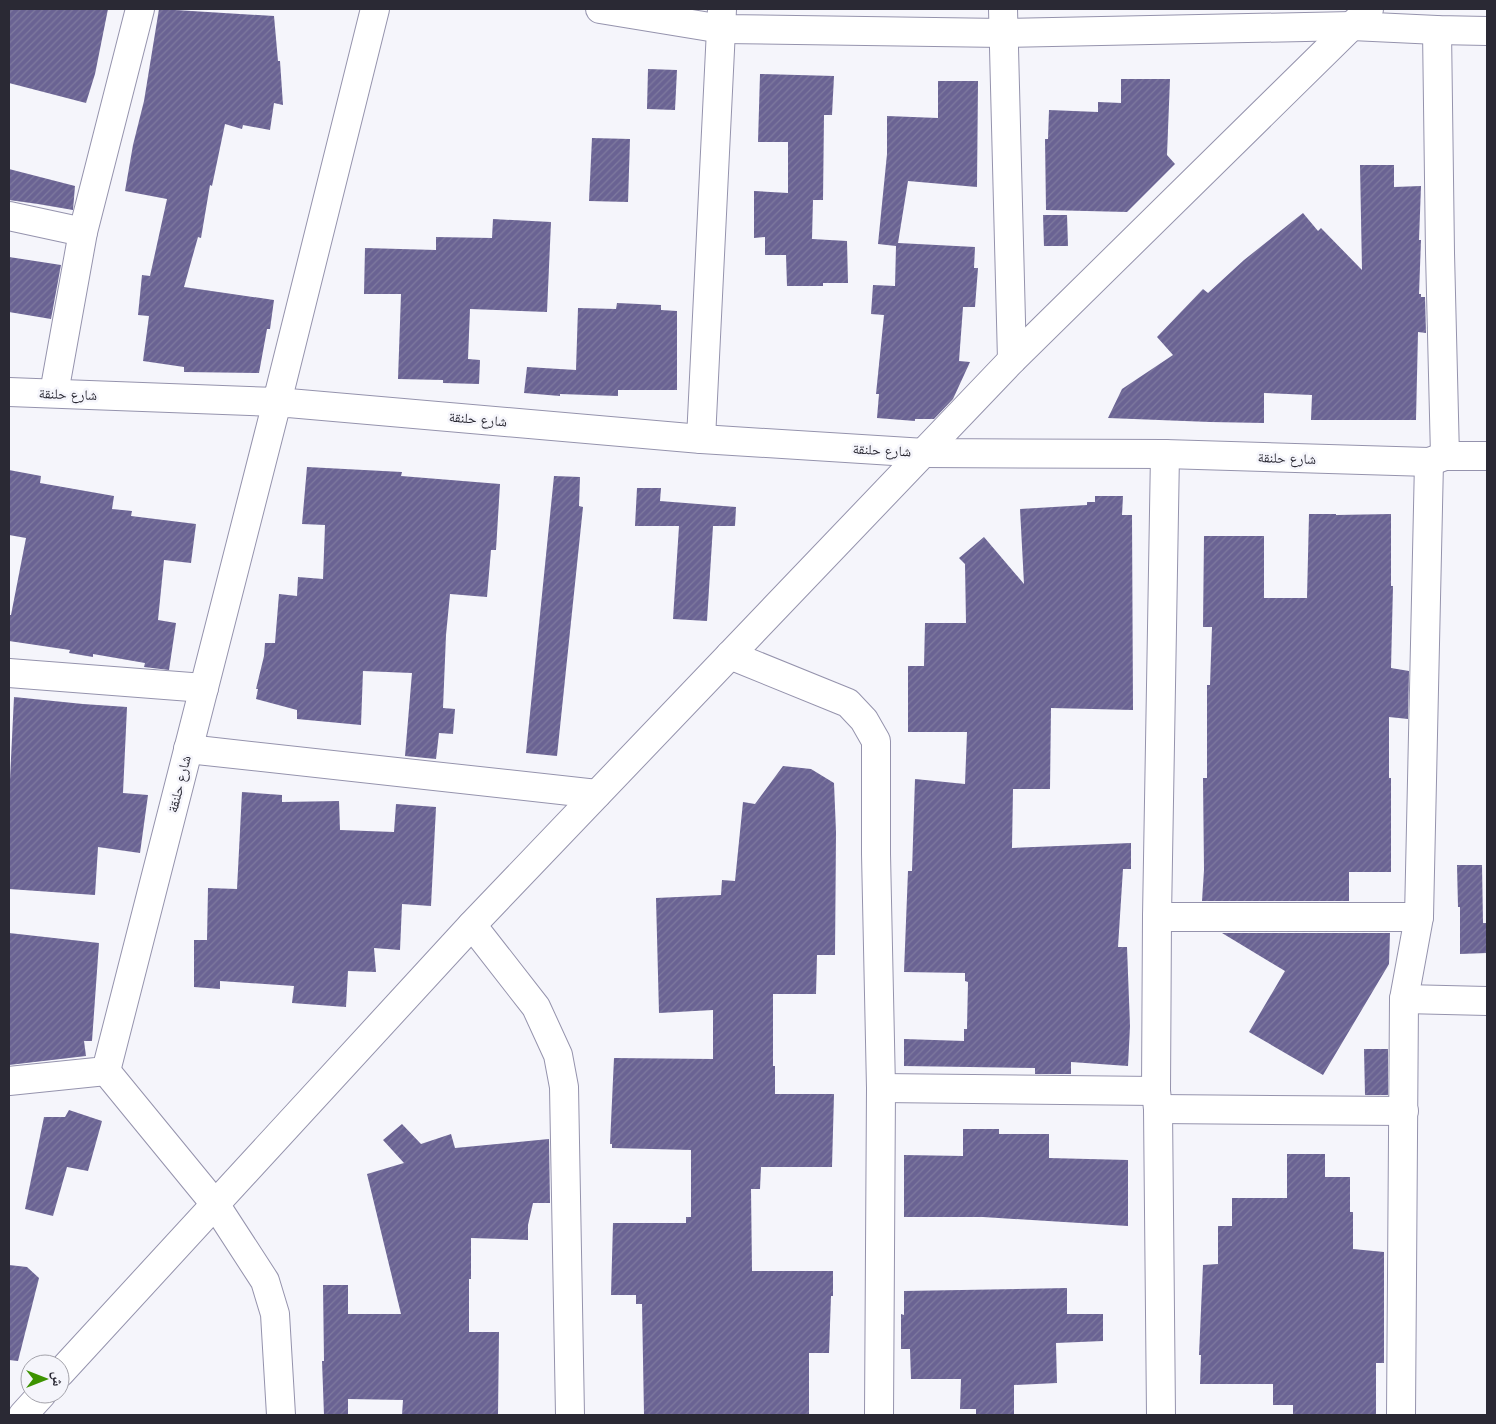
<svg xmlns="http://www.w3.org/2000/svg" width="1496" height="1424" viewBox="0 0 1496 1424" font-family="'DM Sans','Noto Naskh Arabic',sans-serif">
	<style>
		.building { fill: url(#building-hatch) }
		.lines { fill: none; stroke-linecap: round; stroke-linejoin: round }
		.street-casing { stroke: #9593ad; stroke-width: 30 }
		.secondary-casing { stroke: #9593ad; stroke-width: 30 }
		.street { stroke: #fff; stroke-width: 28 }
		.secondary { stroke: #fff; stroke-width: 28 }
		.labels { text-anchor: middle; stroke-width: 5; stroke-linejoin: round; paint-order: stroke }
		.street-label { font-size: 14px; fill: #2a2934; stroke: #f5f5fb }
	</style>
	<defs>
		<pattern id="building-hatch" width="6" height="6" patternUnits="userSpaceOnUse" patternTransform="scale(1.25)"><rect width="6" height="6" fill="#6a6393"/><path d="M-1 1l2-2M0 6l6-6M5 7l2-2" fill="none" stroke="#7f7a9f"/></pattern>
	</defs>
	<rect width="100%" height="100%" fill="#f5f5fb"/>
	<g class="building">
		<path d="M9,9h99l-13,65 -9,29 -77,-20z"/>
		<path d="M159,9l115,7 4,45h2l3,44 -9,-2 -4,27 -27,-5 -1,4 -17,-5 -13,62 -2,-1 -9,53 -3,-1 -14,50 90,13 -4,29h-3l-8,44 -75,-1v-5l-41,-6 6,-45 -11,-1 4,-40 8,1 17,-77 -42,-8 8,-46 11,-44z"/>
		<path d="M648,69l29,1 -2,40 -28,-1z"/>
		<path d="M760,74l74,2 -2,39h-8l-1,85h-10l-1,39 35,2 1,42h-25v3h-36l-1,-31h-21v-18l-11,1v-47l34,2v-51h-30z"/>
		<path d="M1121,79h49l-3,76 8,9 -48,48 -81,-2 -1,-71h3l1,-29 49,2v-10l23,1z"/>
		<path d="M938,81h40l-1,106 -69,-6 -10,62 77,4 -1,21h4l-3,39h-12l-4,54 11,1 -17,37 -19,20h-19v2l-38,-3 2,-24h-3l8,-79 -13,-1 2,-29 22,1 1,-40 -18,-2 9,-90v-38l51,2z"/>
		<path d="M592,138l38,1 -2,63 -39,-1z"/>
		<path d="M1360,165h34v22l27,-1 -2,54h2l-2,54h2v3h4l1,36 -8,-1 -2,88h-105l1,-25 -48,-2v30l-54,-1 -102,-4 14,-29 51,-34 -16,-18 46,-48 5,4 36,-33 59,-47 15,18 3,-3 41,42z"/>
		<path d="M9,169l66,17 -2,24 -35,-6 -29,-4z"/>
		<path d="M1043,215h24l1,31h-24z"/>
		<path d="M493,219l58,3 -4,90 -77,-3 -2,50 12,1 -1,24 -36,-1v-3l-45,-1 3,-85h-37l1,-46 71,2v-13l56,1z"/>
		<path d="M9,257l52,8 -10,54 -42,-7z"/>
		<path d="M617,303l44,2v5l16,1v79h-59v6l-58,-2v2l-36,-3 3,-26 49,3 2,-62 38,1z"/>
		<path d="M307,467l95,5 -1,4 99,8 -4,66h-5l-4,47 -37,-3 -4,41 -3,73 12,1 -2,25 -14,-1 -3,26 -31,-3 7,-83 -49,-2 -2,54 -64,-6v-9l-41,-11 2,-10h-2l8,-33 1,-13h10l4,-49 18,2 1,-19 25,2 2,-54 -23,-1z"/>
		<path d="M9,470l32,6 -1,7 74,13 -2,13 20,2 -1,5 65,8 -5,39 -27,-3 -6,60 18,3 -7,47 -25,-3 1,-4 -52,-9v3l-24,-4 1,-3 -61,-9v-26h2l15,-77 -17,-3z"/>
		<path d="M554,476l26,1 -1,29 4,1 -26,249 -31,-3z"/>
		<path d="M637,488h24l-1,13 76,6 -1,19h-22l-6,95 -34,-2 6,-93h-44z"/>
		<path d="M1095,496h28l-1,19h10l1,195 -82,-2 -1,81h-37l-1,59 119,-5v26h-8l-5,78h9l3,79 -2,40 -57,-4v12h-36v-6l-131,-2v-27l60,2v-12h3l1,-47 -3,-1v-8l-61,-1 4,-101h4l3,-92 50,5 2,-52h-59v-66h16l1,-43h41l-1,-59 -6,-6 25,-21 40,47 -4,-75 67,-4v-3h8z"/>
		<path d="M1309,514h27v1l55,-1v72h2l-2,82 18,3 -1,48 -19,-2v61h2v94h-42v29h-147l2,-31 -1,-92h4v-93h3l2,-58h-9l1,-91h60v62h43z"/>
		<path d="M14,697l69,7 44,3 -4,86 25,2 -8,58 -42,-6 -3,48 -86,-6v-89z"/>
		<path d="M783,766l28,3 23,14 2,49 -1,123h-18l-1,39h-43v72h2v28h59l-2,73h-71l-1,22h-9l1,82h81v25h-2l-2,57h-20v62h-165l-2,-111h-6v-9h-25l2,-72h73v-6h5v-67l-79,-2v-4h-2l4,-86 99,1v-49l-54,3 -3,-115 65,-3 1,-15 13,1 8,-79 12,2z"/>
		<path d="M242,792l40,3v7l57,-1 1,29 54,2 2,-28 40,3 -5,99 -29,-2 -2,46 -26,-2 2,24 -28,-1 -2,36 -54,-4 2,-17 -74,-5v8l-26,-2v-47h13l1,-52 29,1z"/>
		<path d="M1457,865h25l1,58h4v30l-27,1v-47h-2z"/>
		<path d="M9,933l90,10 -7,98h-8l2,15 -77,9z"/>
		<path d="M1222,933h168l-1,31 -66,111 -74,-43 36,-61z"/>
		<path d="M1364,1049h24v46h-23z"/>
		<path d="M69,1110l33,11 -14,50 -21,-4 -14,49 -28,-7 19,-92h21z"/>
		<path d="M402,1124l19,20 30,-10 4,14 94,-9 1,64h-17l-5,22v15l-57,-2v41h-2v53h30l-1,83h-96l1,-15 -55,-1v16h-24l-2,-54h2l-1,-76h25v29h53l-34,-140 37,-11 -21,-23z"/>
		<path d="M963,1129h36v5h50v24l79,2v66l-145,-9h-79v-62l59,1z"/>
		<path d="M1287,1154h38v23h25v35h3v37l31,3v111h-8v52h-83v-10h-20v-21h-73l1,-29h-2l4,-90 15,-1v-38h14v-28h55z"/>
		<path d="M9,1265l18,2 12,11 -21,83 -9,-1z"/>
		<path d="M1067,1288v26h36v27l-47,2 1,40 -43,2v30h-38v-6h-16l1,-30h-50l-1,-30h-9v-35l3,1v-24z"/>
	</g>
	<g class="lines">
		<defs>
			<g id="street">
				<path d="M600,9l122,20 281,4 349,-7 85,4 50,1"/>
				<path d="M1003,9l9,351"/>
				<path d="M1437,30l3,223 5,203"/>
				<path d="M9,216l74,16"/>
				<path d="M9,392l268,10 98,-393"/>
				<path d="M54,393l29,-161 57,-223"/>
				<path d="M701,439l21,-430"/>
				<path d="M730,655l118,48 16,17 12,21v113l5,234 -2,327"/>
				<path d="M9,673l195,15"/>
				<path d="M188,749l409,45"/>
				<path d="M1157,917h262"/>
				<path d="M472,925l64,82 22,48 6,32 6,328"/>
				<path d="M1404,999l83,2"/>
				<path d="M106,1071l109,133 50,77 10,33 6,101"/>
				<path d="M881,1088l275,3"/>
				<path d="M1158,1109l246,2"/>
				<path d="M60,1373l412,-448 540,-565 357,-351"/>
				<path d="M23,1415l19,-21"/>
				<path d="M1161,1415l-3,-306 -2,-18 1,-174 8,-463"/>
				<path d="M1401,1415l3,-416 15,-82 10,-455"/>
			</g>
			<path id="secondary" d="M9,1081l97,-10 171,-669 424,37 224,14 240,1 264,8 16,-6h42"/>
		</defs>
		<use href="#street" class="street-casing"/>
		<use href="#secondary" class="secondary-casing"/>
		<use href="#street" class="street"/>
		<use href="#secondary" class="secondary"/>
	</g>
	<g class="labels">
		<g class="street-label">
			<text transform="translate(68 394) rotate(2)" y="5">شارع حلنقة</text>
			<text transform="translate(478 419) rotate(5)" y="5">شارع حلنقة</text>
			<text transform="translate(882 450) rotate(3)" y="5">شارع حلنقة</text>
			<text transform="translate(1287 458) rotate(2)" y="5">شارع حلنقة</text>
			<text transform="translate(179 784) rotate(-76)" y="5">شارع حلنقة</text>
		</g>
	</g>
	<rect width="1496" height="1424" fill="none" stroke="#2a2934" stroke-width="20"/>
	<g transform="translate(45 1379) rotate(90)"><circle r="24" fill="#f5f5fb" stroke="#a4a3ab"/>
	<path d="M0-4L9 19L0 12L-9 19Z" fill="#3d9300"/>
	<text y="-8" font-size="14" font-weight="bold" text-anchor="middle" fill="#2a2934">ش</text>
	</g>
</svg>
